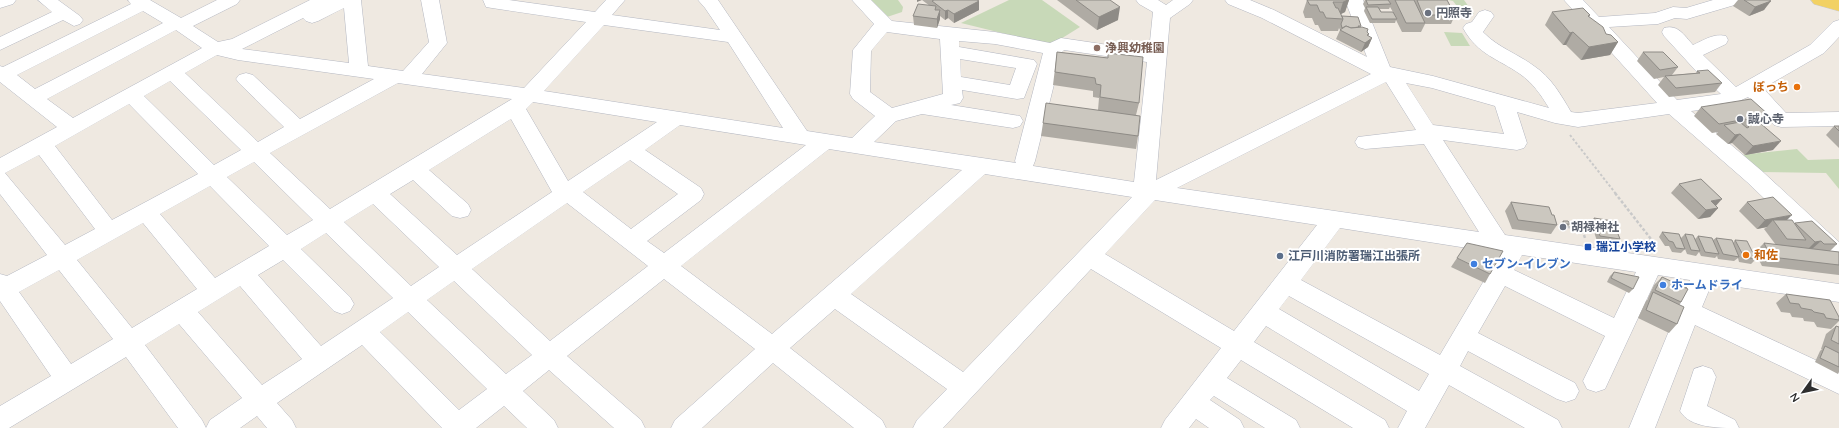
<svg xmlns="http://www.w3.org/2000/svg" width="1839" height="428" viewBox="0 0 1839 428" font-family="Quicksand,'Noto Sans JP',sans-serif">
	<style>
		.cemetery { fill: #c8d9b8 }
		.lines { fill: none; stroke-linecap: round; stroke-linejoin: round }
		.minor-casing { stroke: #b4b7c1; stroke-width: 1 }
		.major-casing { stroke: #c9c9c9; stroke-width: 1 }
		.path-far1 { stroke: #c9c9c9; stroke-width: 2; stroke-dasharray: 2.5 2; stroke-linecap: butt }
		.path { stroke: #c9c9c9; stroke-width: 2.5; stroke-dasharray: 3 2; stroke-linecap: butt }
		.minor { fill: #fff; fill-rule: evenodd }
		.major { fill: #f2d163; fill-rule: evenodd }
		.wall { fill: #afaba4; fill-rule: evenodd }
		.shaded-wall { fill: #8e8b86 }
		.building { fill: #cbc7bf; stroke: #8e8b86 }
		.worship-dot { fill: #6b7280; stroke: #fff; stroke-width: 1.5 }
		.education-dot { fill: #8d6e63; stroke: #fff; stroke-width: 1.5 }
		.food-dot { fill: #e8710a; stroke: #fff; stroke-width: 1.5 }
		.transit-dot { fill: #1a4fb4; stroke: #fff; stroke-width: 1.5 }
		.service-dot { fill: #5c6f8a; stroke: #fff; stroke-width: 1.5 }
		.shop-dot { fill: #3f7fe0; stroke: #fff; stroke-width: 1.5 }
		.labels { text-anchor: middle; stroke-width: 4; stroke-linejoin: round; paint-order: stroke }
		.worship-label { font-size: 12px; font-weight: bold; fill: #5b616d; stroke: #fff; text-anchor: start }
		.education-label { font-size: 12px; font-weight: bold; fill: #785e54; stroke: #fff; text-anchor: start }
		.food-label { font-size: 12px; font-weight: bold; fill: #c56008; stroke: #fff; text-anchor: end }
		.transit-label { font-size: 12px; font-weight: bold; fill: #164399; stroke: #fff; text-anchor: start }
		.service-label { font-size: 12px; font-weight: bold; fill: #4e5e75; stroke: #fff; text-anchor: start }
		.shop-label { font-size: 12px; font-weight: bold; fill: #366cbe; stroke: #fff; text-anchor: start }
	</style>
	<rect width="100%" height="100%" fill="#efe9e1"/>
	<g class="cemetery">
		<path d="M870,0h28l5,7 -1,5 -15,5z"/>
		<path d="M1009,0h33l38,27 -29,18 -90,-22z"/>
		<path d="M1448,0h16l10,14h-11l-10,-13z"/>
		<path d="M1444,32l18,1 8,13h-19z"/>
		<path d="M1797,149l11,11 31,-1v30l-13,-16 -68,-1 -18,-17z"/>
	</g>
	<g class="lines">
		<defs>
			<g id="minor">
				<path d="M0,0h16l-3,4 -13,4z"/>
				<path d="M38,0h20l22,16 3,4 -3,4 -6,2 -11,-6 -63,30v-13l52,-25z"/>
				<path d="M128,0h22l31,18 36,-18h23l-3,4 -44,22 25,16 14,-3 78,-39h51l7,66 35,5 26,-29 -8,-42h18l8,43 -25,31 102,14 62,-66 -94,-14 -6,-1 -3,-7h26l86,12 11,-12h19l-13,15 108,15 -15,-22 -7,-8h20l89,131 45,7 23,-22 -22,-17 -3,-5 3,-44 21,-26 -22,-24h19l21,21 103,11 55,11 11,-5 88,13 4,-39 -14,-8 -3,-4h22l8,5 7,-5h20l-3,4 -20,14 -14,162 215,-106 -109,-56 -34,-14 -3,-4h25l24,10 93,47 -22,-57h18l27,67 43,9 116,32c-8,-13 -16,-25 -29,-34 -23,-16 -42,-19 -57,-46l3,-4 6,-2 7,-10 6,-2 6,2 3,4 -11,16 1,1c15,15 34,21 50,33 17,11 27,29 37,46l7,1 79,-10 -93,-103h19l16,17 56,-4 18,-6 13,1 27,-8h28l-3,4 -51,15 -12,-1 -17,6 -49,3 68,73 44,-6 -25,-23 -32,-35 -2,-4 2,-4c14,-4 20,7 29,17 11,-5 21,-12 33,-9l2,4 -2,4 -23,11 33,32 74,-42 23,-23 6,-2v17l-15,16 -61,35 23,25 53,-1v14l-58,1 -7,-2 -26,-28 -22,10 -35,4 72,61 76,70v23l-8,-3 -84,-80 -78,-68 -91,13 -23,-4 -38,-11 10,31 -3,5 -7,2 -74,-10 62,95 334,49v18l-127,-19 -10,24 137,64v23l-144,-69 -40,103h-26l61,-148 -32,-5 -53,114 -9,3 -9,-3 -4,-8 22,-45 -100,-50 -27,47 97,50 4,8 -4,8 -9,3 -9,-3 -89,-48 -8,15 98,54 4,8h-37l-76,-43 -24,43h-27l9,-17 -141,-85 -12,16 131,78 4,8h-36l-112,-68 -14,18 69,42 4,8h-35l-51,-32 -4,4 30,20 4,8h-35l-13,-9 -7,9h-28l4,-8 56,-72 -130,-79 -148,159h-30l4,-8 30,-31 -112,-80 -45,39 92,72 4,8h-32l-81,-65 -71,65h-31l4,-8 80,-71 -91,-70 -97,77 74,64 4,8h-31l-65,-58 -26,21 31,29 4,8h-31l-23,-22 -28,22h-34l-80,-83 -85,58 15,17 4,8h-29l-10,-12 -17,12h-62l-52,-71 -117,71h-9v-22l51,-30 -51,-75v-27l7,2 40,-21 -47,-61v-36l57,-31 -57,-45v-16l3,1 128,-63zM344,8l5,55 -107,-14 61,-31 3,3 6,2 6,-2zM143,11l20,12 -128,66 -18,-14zM604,25l124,17 55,86 -239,-37zM176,30l26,18 -129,70 -26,-19zM887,32l53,7 3,55 -51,14 -22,-16 1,-41zM959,41l36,3 48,9 -28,108 1,2 -142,-21 22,-21 26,-7 91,14 7,-2 3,-5 -3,-5 -69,-11 9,-2 3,-5 -1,-8 55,9 7,-1 13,-34 -3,-4 -75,-13zM1064,50l83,12 -13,120 -101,-16 2,-5 27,-109zM217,55l21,5 136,19 -74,40 -47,-44 -7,-2 -7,2 -3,4 3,4 45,44 -26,15 -73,-69zM960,59l56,9 -6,17 -49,-8zM170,81l71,69 -27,15 -70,-69zM1386,82l30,48 -58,7 -3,5 3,5 7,2 59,-5 55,88 -302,-44zM398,83l114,16 -182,110 -60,-56zM1406,83l26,5 63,18 9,28 -71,-9zM533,102l124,20 -89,59 -42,-72zM129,104l69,70 -86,46 -57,-74zM511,119l41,73 -95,63 -67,-61 23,-14 39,36 8,2 8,-2 3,-6 -3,-6 -39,-34zM680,125l126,20 -142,108 -17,-12 54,-41 3,-6 -3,-6 -56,-38zM829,149l133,21 -190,164 -91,-68zM39,155l56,74 -30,16 -60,-72zM630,160l48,34 -47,35 -48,-37zM254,162l59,58 -26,15 -60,-58zM985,174l147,23 -169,175 -112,-78zM210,186l59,60 -54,32 -55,-64zM1155,200l162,25 -83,106 -129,-77zM567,203l81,63 -98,75 -78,-72zM373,204l66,63 -28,19 -67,-64zM143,223l54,66 -65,39 -55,-68zM1340,228l159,25 2,-1 -61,103 -139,-75zM326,233l67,65 -72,48 -63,-71 25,-15 51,51 8,3 8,-3 4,-7 -4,-7 -49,-48zM1522,255l114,17 -22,46 -100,-48zM59,270l54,69 -42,25 -52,-72zM454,281l78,74 -26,19 -79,-74zM240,286l62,73 -40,26 -64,-73zM1289,296l140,78 -10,17 -140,-82zM408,312l79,77 -28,21 -79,-78zM179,324l63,74 -32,22 -4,8 -4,-8 -57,-75z"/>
				<path d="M1703,366l9,3 4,8 -9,29 28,14 4,8c-21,0 -49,0 -59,-17l14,-42z"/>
			</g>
			<path id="major" d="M1811,0h28v11l-25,-7z"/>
		</defs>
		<use href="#minor" class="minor-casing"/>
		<use href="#major" class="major-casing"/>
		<path class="path-far1" d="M1570,135l46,59"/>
		<g class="path">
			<path d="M1615,193l43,55"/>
			<path d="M1567,227c10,1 15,1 18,11"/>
		</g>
		<use href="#minor" class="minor"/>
		<use href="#major" class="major"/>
	</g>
	<g class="wall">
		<path d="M922,0h55l2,1v9l-25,13 -6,-5 -3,2 -5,-4v3l-3,9 -23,-3 -1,-9 17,-10z"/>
		<path d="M1057,0h53l8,20 -21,10z"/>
		<path d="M1307,0h42l-4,12 -4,2 1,2 19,10v1l6,5 1,4 4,2 -4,9 -7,5 -25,-13 4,-9 -1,-2 -1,3h-17l-3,-6h-3l-3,-7h-7l-2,-6z"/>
		<path d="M1365,0h82l8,15 -4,9h-26l-4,8h-19l-6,-12 -1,3h-25l-6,-12 1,-3 -2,-4zM1390,7l3,5h-12l-1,-3h9z"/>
		<path d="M1738,0h31l-5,10 -15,6 -16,-10z"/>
		<path d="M1552,12l38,3 -1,2 17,17 12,8 -8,13 -29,5 -15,-15h-3l-18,-20z"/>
		<path d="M1057,52l51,6v-5l31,50 -3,12 2,21 -2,13 -95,-13 2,-13 55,-13 1,-12 -6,-1v-6l-40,-6z"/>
		<path d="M1643,52l35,15 -6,8 24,-2 1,-2 25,12 -7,9 -46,5 -11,-12 6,-8 -10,2 -17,-18z"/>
		<path d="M1701,107l69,9 -8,9 11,25 -28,5 -13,-12 -4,1 -12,-10 2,-2 -6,1 -18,-17z"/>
		<path d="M1834,126h5v22l-13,-13z"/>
		<path d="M1679,184l37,22 2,2 -8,9 -12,2 -27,-26z"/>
		<path d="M1511,202l41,13 5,10 -6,9 -39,-5 -7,-18z"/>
		<path d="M1747,202l47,22 1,-1 42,21 -7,7 9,1v23l-77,-9 -7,-14 9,-9 12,2 -12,-16 3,-2 -10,2 -18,-18z"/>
		<path d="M1594,218l26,21 -4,5 -19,-3 -6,-18z"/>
		<path d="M1563,221l7,3 -4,5 -5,-1 -1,-3z"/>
		<path d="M1662,232l19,6 4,-4 10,5 3,-3 15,4 3,-2 17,5 2,-3 21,19 -5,5 -12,-2 -1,-4 -4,3 -16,-2 -1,-3 -2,2 -14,-2 -2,-4 -3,4 -9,-2 -2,-5 -4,4 -9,-1 -3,-6h-4l-6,-9z"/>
		<path d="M1457,258l33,16 -5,9 -34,-16z"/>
		<path d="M1614,272l19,17 -4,4 -22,-11 3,-6z"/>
		<path d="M1662,277l24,11 -5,14 -2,3 -2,19 -8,9 -31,-15 8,-17 2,-2v-1l6,-13z"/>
		<path d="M1786,294l53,23v4l-8,8 -14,-2 -3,-5 -10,-1 -1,-3 -11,-1 -2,-4 -9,-1 -5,-9z"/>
		<path d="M1836,326l3,1v45l-1,2 -23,-12 5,-11 2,-2h-1l5,-15z"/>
	</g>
	<g class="shaded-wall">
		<path d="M917,0h5l-5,2z"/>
		<path d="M1348,0h1l-4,12 -6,3 4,-13z"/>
		<path d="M979,1v9l-25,13v-9z"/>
		<path d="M1771,1l-7,9 -15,6 6,-9z"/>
		<path d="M1120,7l-2,13 -21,10 2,-13z"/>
		<path d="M940,10v9l-3,9v-9z"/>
		<path d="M948,10v8l-3,2v-9z"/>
		<path d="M1573,32l-7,13h-3l7,-12z"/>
		<path d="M1369,34l-4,9 7,-5 -4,9 -7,5 4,-9 2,-8z"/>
		<path d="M1618,42l-8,13 -29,5 8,-13z"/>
		<path d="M1740,134l-8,9 -4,1 7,-9z"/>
		<path d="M1781,141l-8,9 -28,5 8,-9z"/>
		<path d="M1722,199l-8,9 -3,-7z"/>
		<path d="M1718,208l-8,9 -12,2 8,-9z"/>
		<path d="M1792,215l-8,8 -11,-3 -6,7 -10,2 8,-9z"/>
		<path d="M1821,241l-9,8 -6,2 9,-9z"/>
	</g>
	<g class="building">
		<path d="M934,0h43l2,1 -25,13 -6,-4 -3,1 -13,-10z"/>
		<path d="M1076,0h34l10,7 -21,10z"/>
		<path d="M1307,0h41l-5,2h-10l3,6h2l5,11 -17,-1 -3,-6h-3l-3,-7h-7z"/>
		<path d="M1366,0h22l3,4 -23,1z"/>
		<path d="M1395,0h19l11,23h-19z"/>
		<path d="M1417,0h30l8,15h-32z"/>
		<path d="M1744,0h25l2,1 -16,6z"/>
		<path d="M918,4l18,2 -1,4h5l-3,9 -24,-3z"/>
		<path d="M1366,7h12l3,5h12l4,7h-25z"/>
		<path d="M1583,8l7,7 -2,1 15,11 3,7 5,1 7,7 -29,5 -16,-15 -3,1 -18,-21z"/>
		<path d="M1342,16l16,1 3,9h-3l1,1 -8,1 -5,-2 -4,2 -1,-4 2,-5z"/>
		<path d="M1346,26l5,2 11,-1 6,2 -1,3 2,2 -2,1 5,3 -7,5 -25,-13z"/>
		<path d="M1057,52l51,6v-5l35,4 -4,46 -39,-6 1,-12 -5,-1 -1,-6 -40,-6z"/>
		<path d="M1643,52h20l15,15 -18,3z"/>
		<path d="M1708,70l14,13 -46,5 -11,-12 35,-3 -3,-2z"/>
		<path d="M1751,99l19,17 -4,1 2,1 -20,3 -2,-2 -27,5 -18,-17z"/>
		<path d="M1046,103l94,13 -2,20 -95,-13z"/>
		<path d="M1740,122l7,6 2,-1 -2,-2 13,-2 21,18 -28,5 -13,-12 -5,1 -11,-10z"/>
		<path d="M1834,126h5v5z"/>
		<path d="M1701,179l21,20 -11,2 7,7 -12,2 -27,-26z"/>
		<path d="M1773,197l19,18 -27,5 -18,-18z"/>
		<path d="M1511,202l38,5 3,8h2l3,10 -39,-5z"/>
		<path d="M1594,218l19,3 7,18 -20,-3z"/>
		<path d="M1773,220h19l14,20 -19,-1z"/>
		<path d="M1563,221h5l2,3h-6z"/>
		<path d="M1812,221l25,23h-13l-3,-3 -6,1 -20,-19z"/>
		<path d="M1662,232l17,2 6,15 -9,-1 -3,-6 -4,-1z"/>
		<path d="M1685,234l8,1 7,16 -9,-1z"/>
		<path d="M1698,236l14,2 7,16 -14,-2z"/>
		<path d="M1716,238l16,2 7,17 -16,-3z"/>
		<path d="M1735,240l12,1 9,18 -12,-2z"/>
		<path d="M1467,243l36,8 -13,23 -33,-16z"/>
		<path d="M1764,243l75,9v13l-68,-8z"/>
		<path d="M1614,272l25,5 -6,12 -22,-11z"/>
		<path d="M1662,277l26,12 -7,13 -26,-12z"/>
		<path d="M1671,281l17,3 -2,4z"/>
		<path d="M1653,292l31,15 -7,17 -31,-14z"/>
		<path d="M1786,294l44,6 9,17v3l-13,-2 -2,-4 -10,-2 -2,-2 -11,-2 -2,-4 -9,-1z"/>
		<path d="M1836,326l3,1v17l-8,-4z"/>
		<path d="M1825,346l14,7v14l-19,-9z"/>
	</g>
	<g class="worship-dot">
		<circle cx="1428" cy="13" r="4"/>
		<circle cx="1740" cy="119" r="4"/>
		<circle cx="1563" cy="227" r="4"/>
	</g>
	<circle class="education-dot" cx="1097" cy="48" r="4"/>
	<g class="food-dot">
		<circle cx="1797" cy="87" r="4"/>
		<circle cx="1746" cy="255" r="4"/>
	</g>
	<rect class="transit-dot" x="1584" y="243" width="8" height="8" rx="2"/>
	<circle class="service-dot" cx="1280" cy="256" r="4"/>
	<g class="shop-dot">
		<circle cx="1474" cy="264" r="4"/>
		<circle cx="1663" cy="285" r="4"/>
	</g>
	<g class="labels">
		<g class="worship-label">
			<text x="1436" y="17">円照寺</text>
			<text x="1748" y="123">誠心寺</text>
			<text x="1571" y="231">胡禄神社</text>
		</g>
		<g class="education-label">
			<text x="1105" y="52">浄興幼稚園</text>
		</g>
		<g class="food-label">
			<text x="1789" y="91">ぼっち</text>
			<text x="1754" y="259" text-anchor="start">和佐</text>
		</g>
		<g class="transit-label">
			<text x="1596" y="251">瑞江小学校</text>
		</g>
		<g class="service-label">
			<text x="1288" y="260">江戸川消防署瑞江出張所</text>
		</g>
		<g class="shop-label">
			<text x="1482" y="268">セブン-イレブン</text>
			<text x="1671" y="289">ホームドライ</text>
		</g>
	</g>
	<g transform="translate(1803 392) rotate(237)" stroke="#ffffff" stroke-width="3" paint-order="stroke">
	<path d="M0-3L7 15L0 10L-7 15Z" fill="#2e2e2e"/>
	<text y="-6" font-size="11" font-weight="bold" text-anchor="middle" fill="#2e2e2e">N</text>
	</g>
</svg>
